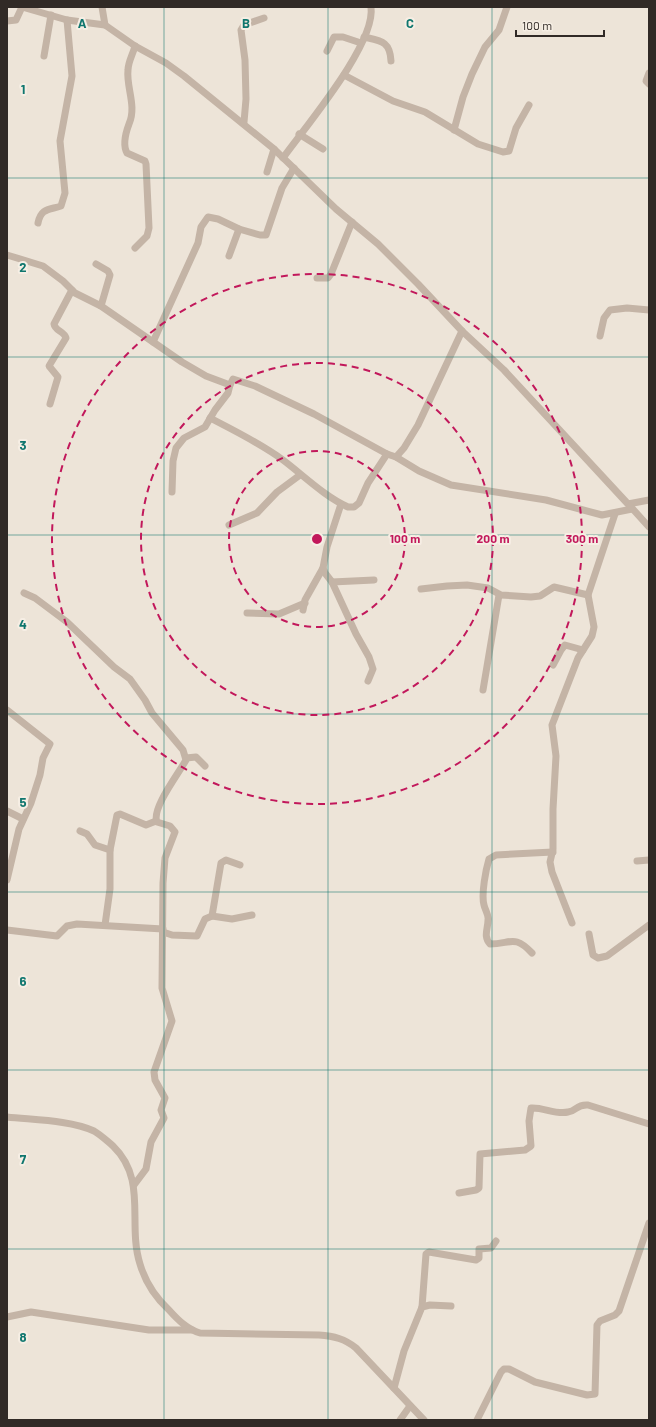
<svg xmlns="http://www.w3.org/2000/svg" width="656" height="1427" viewBox="0 0 656 1427" font-family="Barlow,sans-serif">
<rect width="100%" height="100%" fill="#ede4d8"/>
<g fill="none" stroke-linecap="round" stroke-linejoin="round">
<g stroke="#c4b4a6" stroke-width="7">
<path d="M22,7L67,20L105,25"/>
<path d="M102,7L105,25L135,46L166,63L184,76L274,149L336,209L378,244L418,284L462,331L504,370L628,504L649,500"/>
<path d="M7,21L16,20L22,7"/>
<path d="M364,37C381,41 390,41 391,61"/>
<path d="M135,46C133,54 128,62 128,70C126,87 137,106 129,124C126,132 122,144 127,153L145,161L146,164L149,228L147,236L135,248"/>
<path d="M327,51L334,37H343L361,43"/>
<path d="M44,56L51,15"/>
<path d="M649,73L646,81L649,84"/>
<path d="M344,75L393,101L425,112L478,144L503,152L509,151L516,128L529,105"/>
<path d="M244,122L246,99L245,60L241,30L244,25L264,18"/>
<path d="M454,130L463,97L472,74L485,47L499,30L507,7"/>
<path d="M299,134L323,149"/>
<path d="M283,158C305,127 376,44 371,7"/>
<path d="M267,172L274,149"/>
<path d="M38,223C41,208 49,210 61,206L65,193L60,141L72,76L67,20"/>
<path d="M239,229L260,235H266L282,188L294,168"/>
<path d="M7,255L43,266L63,281L75,293L101,306L182,362L206,376L230,385L233,379L255,386L314,414L387,454L396,457L419,471L451,485L546,500L602,515L632,509"/>
<path d="M96,264L108,271L110,275L101,306"/>
<path d="M317,278H328L331,274L352,222"/>
<path d="M600,336L604,318L610,310L627,308L649,310"/>
<path d="M153,342L198,243L201,227L208,217L218,219L239,229L229,256"/>
<path d="M50,404L58,377L49,366L66,338C64,331 55,331 54,324L72,290"/>
<path d="M210,418C235,431 260,443 283,460C303,475 324,496 348,507H354L359,503L368,483L387,454"/>
<path d="M396,457L404,448L418,425L462,331"/>
<path d="M172,492L173,461L176,448L184,438L205,427L215,410L228,393L230,385"/>
<path d="M341,504L327,547L323,568L325,573L332,582L356,634L369,657L373,669L368,681"/>
<path d="M630,506L649,527"/>
<path d="M229,525L257,513L277,492L300,475"/>
<path d="M332,582L374,580"/>
<path d="M421,589L447,586L467,585L488,588L501,595L531,597L540,596L554,587L588,595"/>
<path d="M24,593L35,598L67,622L114,667L130,679L145,700L152,713L183,750L186,760C179,773 151,809 157,822L170,826L175,832L165,858L163,883L162,988L172,1021L154,1072L155,1080L165,1098L161,1110L164,1118L151,1142L146,1169L134,1185"/>
<path d="M303,610L305,600L323,568"/>
<path d="M247,613L279,614L305,603"/>
<path d="M553,665L561,650L565,645L583,650"/>
<path d="M483,690L499,595"/>
<path d="M7,710L50,744L43,758L40,775L31,803L19,829L7,880"/>
<path d="M186,758L196,757L205,766"/>
<path d="M7,811L23,819"/>
<path d="M80,831L87,834L95,845L110,850V889L105,925"/>
<path d="M110,850L117,815L120,814L146,825L156,821"/>
<path d="M637,861L649,860"/>
<path d="M212,916L232,919L252,915"/>
<path d="M572,923L552,872L550,862L553,849V809L556,756L552,725L578,658L592,636L594,627L588,595L615,514"/>
<path d="M7,930L57,936L67,926L77,924L163,929"/>
<path d="M163,932L172,935L197,936L205,919L212,916L221,863L226,860L240,865"/>
<path d="M589,934L593,955L598,958L607,956L649,925"/>
<path d="M532,953C514,934 511,944 490,944C483,936 488,929 488,920C489,915 485,910 484,905C481,894 486,869 489,859L496,855L553,852"/>
<path d="M7,1117C33,1120 70,1120 94,1131C101,1135 107,1141 113,1146C148,1180 127,1223 140,1264C145,1281 156,1298 169,1310C178,1320 187,1329 200,1333L319,1335C334,1336 345,1339 356,1348L424,1420"/>
<path d="M459,1193L476,1190L479,1188L480,1154L525,1150L531,1146L529,1121L531,1108C543,1107 556,1115 568,1112C577,1111 576,1104 588,1105L649,1124"/>
<path d="M422,1307L426,1254L429,1252L476,1260L479,1258V1249L491,1248L496,1241"/>
<path d="M7,1317L31,1312L149,1330H192"/>
<path d="M394,1388L404,1351L422,1307L430,1305L451,1306"/>
<path d="M400,1420L410,1406"/>
<path d="M477,1420L501,1372L504,1369H509L535,1382L587,1395L595,1394L597,1325L600,1321L615,1315L619,1311L649,1223"/>
</g>
</g>
<path fill="none" stroke="#0f766e" stroke-width="1" stroke-opacity="0.55" d="M164,7V1420M328,7V1420M492,7V1420M7,178H649M7,357H649M7,535H649M7,714H649M7,892H649M7,1070H649M7,1249H649"/>
<g fill="none" stroke="#c2185b" stroke-width="2" stroke-dasharray="7 5">
<circle cx="317" cy="539" r="88"/>
<circle cx="317" cy="539" r="176"/>
<circle cx="317" cy="539" r="265"/>
</g>
<g font-size="13" text-anchor="middle" font-weight="bold" fill="#0f766e" stroke="#f6eee4" stroke-width="4" stroke-linejoin="round" paint-order="stroke">
<text x="82" y="28">A</text>
<text x="246" y="28">B</text>
<text x="410" y="28">C</text>
<text x="23" y="94">1</text>
<text x="23" y="272">2</text>
<text x="23" y="450">3</text>
<text x="23" y="629">4</text>
<text x="23" y="807">5</text>
<text x="23" y="986">6</text>
<text x="23" y="1164">7</text>
<text x="23" y="1342">8</text>
</g>
<circle cx="317" cy="539" r="6" fill="#c2185b" stroke="#f6eee4" stroke-width="2"/>
<g font-size="12" text-anchor="middle" font-weight="bold" fill="#c2185b" stroke="#f6eee4" stroke-width="4" stroke-linejoin="round" paint-order="stroke">
<text x="405" y="543">100 m</text>
<text x="493" y="543">200 m</text>
<text x="582" y="543">300 m</text>
</g>
<rect width="656" height="1427" fill="none" stroke="#312a26" stroke-width="16"/>
<path d="M516 30v6h88v-6" fill="none" stroke="#312a26" stroke-width="2"/>
<text x="522" y="30" font-size="12" fill="#312a26" stroke="#f6eee4" stroke-width="3" paint-order="stroke">100 m</text>
</svg>
